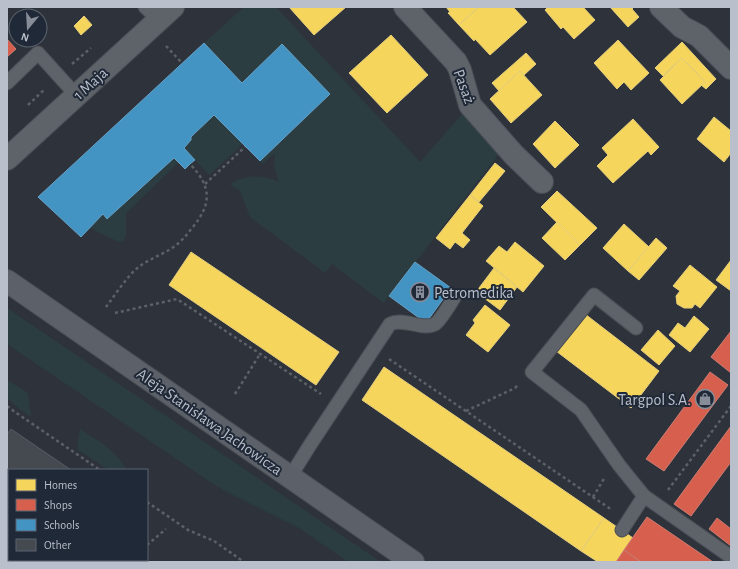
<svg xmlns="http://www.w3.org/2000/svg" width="738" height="569" viewBox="0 0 738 569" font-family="'Alegreya Sans',sans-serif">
<rect width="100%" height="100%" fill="#2e333b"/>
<g fill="#2b3d41">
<path d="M244,7H276L420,162L465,111L501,151L384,303L332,264L325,273L250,217L240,191L230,185C243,174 265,175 279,182L274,167L275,153L262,164L260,161L330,94L282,44L242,83L204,43Z"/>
<path d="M214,115L243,144L209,175L184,148L191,140V137Z"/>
<path d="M174,158L178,163L126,213V236L123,241L119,242L90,228L103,214L107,219Z"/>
<path d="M7,308L381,562H348L301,529L225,491L209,481L7,344Z"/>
<path d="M7,380L28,393L31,417L20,409L7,398Z"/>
<path d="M80,429C96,440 118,451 126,470H109L77,449Z"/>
</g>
<g fill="#f6d55c" stroke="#e4ce7d">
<path d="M289,7H346L314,35Z"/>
<path d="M446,7H479L459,25L448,13L450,12Z"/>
<path d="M479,7H513L527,22L490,55L475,39L474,41L459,25Z"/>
<path d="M548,7H583L595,20L574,39L563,27L561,29L545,10Z"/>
<path d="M610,7H634L632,9L639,17L628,27Z"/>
<path d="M84,16L92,25L81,35L74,26Z"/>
<path d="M391,35L428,75L387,113L349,73Z"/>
<path d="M618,40L649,73L631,90L624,82L617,89L594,63Z"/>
<path d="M682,42L716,79L706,89L701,85L705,82L682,58L663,76L655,68Z"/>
<path d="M526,53L536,64L524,75L520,71L499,91L492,83Z"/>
<path d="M682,58L705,82L682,104L660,80Z"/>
<path d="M520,71L542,95L511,123L490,99Z"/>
<path d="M714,117L731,131V153L724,162L697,139Z"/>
<path d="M633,119L659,147L651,155L648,151L613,183L597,166L608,155L602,148Z"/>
<path d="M555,121L579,145L555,168L533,144Z"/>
<path d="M495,163L505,171L479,202L470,195Z"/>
<path d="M557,191L597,228L580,245L541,207Z"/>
<path d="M470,195L483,206L462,233L470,240L463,248L455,242L450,249L436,238Z"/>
<path d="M557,222L580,245L565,260L542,238Z"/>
<path d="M624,224L649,247L628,271L603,248Z"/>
<path d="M656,238L667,248L639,280L628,271Z"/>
<path d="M515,242L544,266L523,292L486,261L499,246L507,252Z"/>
<path d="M191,252L339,352L316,385L169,285Z"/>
<path d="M731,260V291L716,280Z"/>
<path d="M690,265L717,287L700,308L695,304L692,308H684L677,304L676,296L680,291L673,286Z"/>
<path d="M494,268L517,287L500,310L476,292Z"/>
<path d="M485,305L510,325L488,352L466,335L475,323L473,320Z"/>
<path d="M585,314L659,371L631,408L556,351Z"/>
<path d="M694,316L709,329L690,352L669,335L678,323L685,328Z"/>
<path d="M658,330L675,346L659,365L641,350Z"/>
<path d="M384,367L604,518L581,551L362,400Z"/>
<path d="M604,518L633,538L616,562H598L581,551Z"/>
</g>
<g fill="#d6604d" stroke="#cd7c73">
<path d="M7,39L16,49L7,57Z"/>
<path d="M731,331V373L711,357Z"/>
<path d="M710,372L728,385L664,471L646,459Z"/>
<path d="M731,426V462L691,516L674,504Z"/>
<path d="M647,517L713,562H641L624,550Z"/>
<path d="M717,518L731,529V546L709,529Z"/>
<path d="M624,550L641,562H616Z"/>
</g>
<g fill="#4393c3" stroke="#66a0c5">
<path d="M204,43L242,83L282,44L330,94L260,161L214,115L191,137V140L184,148L195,160L190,164L185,169L174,158L107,219L103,214L81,237L38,197Z"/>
<path d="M415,262L451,288L426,323L389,296Z"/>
</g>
<path fill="#454950" stroke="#565b63" d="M11,429L71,470H9V476L7,475V434Z"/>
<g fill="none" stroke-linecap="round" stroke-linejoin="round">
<defs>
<g id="lane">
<path d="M145,7L159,20"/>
<path d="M7,83L38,53L76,95"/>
<path d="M636,328L594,295L532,372L581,410L619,465L644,496"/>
<path d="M290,477L310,445L390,324C403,317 423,331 435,324C441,320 450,304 454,298"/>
<path d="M622,530L644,496L731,557"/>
</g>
<g id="street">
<path d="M405,7L456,62L460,70L470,105L514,155L542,182"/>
<path d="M661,7L682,27L699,36L731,68"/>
<path d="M7,159L173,7"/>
<path d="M111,562L113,560"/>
</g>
<path id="secondary" d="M7,281L413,562"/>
</defs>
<use href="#lane" stroke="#4a4e54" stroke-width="15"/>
<use href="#street" stroke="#4a4e54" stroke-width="24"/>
<use href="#secondary" stroke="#4a4e54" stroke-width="24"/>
<g stroke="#5b6166" stroke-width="2.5" stroke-dasharray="3 3" stroke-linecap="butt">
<path d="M166,46L182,63"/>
<path d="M72,64L91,48"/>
<path d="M28,105L45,89"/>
<path d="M205,184L245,147"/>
<path d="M106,307C115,295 124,281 135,270C146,260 160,256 172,248C180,243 186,236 192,228C212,204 212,187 190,164"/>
<path d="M115,313L177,299L321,394"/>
<path d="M389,359L612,510"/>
<path d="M235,394L260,354"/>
<path d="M7,406L15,412L100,470"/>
<path d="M466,411L515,388L518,385"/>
<path d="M668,490L731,406"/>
<path d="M593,497L605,477"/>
<path d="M147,502L188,530L214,541L244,562"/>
<path d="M147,545L166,529"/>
</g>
<use href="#lane" stroke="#5e6269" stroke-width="13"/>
<use href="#street" stroke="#5e6269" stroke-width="22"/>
<use href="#secondary" stroke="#5c6068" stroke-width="22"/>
</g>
<defs>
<symbol id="building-ring" viewBox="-11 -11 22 22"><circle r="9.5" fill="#202937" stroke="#888e99" stroke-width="1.5"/><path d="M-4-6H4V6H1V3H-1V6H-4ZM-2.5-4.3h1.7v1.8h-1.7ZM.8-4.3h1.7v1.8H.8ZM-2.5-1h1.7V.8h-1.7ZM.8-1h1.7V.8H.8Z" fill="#888e99"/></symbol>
<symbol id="shop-ring" viewBox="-11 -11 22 22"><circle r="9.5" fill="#202937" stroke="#888e99" stroke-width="1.5"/><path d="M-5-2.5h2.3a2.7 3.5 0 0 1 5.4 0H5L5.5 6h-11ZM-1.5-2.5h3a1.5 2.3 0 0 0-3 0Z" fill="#888e99"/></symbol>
</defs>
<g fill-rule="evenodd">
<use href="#building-ring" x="409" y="281" width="22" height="22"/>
<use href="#shop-ring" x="694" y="388" width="22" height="22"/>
</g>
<g text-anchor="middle" stroke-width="4" stroke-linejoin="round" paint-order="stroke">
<g font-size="16" fill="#b9bfcb" stroke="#202937">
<text transform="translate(90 83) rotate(-42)" y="6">1 Maja</text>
<text transform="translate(465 86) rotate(70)" y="6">Pasaż</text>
<text transform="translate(210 421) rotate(35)" y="6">Aleja Stanisława Jachowicza</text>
</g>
<g font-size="16" fill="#b9bfcb" stroke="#202937" text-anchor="start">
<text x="434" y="298">Petromedika</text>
<text x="691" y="405" text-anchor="end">Targpol S.A.</text>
</g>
</g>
<rect width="738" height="569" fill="none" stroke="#b9bfcb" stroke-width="16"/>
<rect x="8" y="469" width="140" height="92" fill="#202937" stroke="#5d6572"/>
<rect x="16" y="479" width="20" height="12" fill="#f6d55c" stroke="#5d6572"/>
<text x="44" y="489" font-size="12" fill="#b9bfcb">Homes</text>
<rect x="16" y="499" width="20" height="12" fill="#d6604d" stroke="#5d6572"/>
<text x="44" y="509" font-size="12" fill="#b9bfcb">Shops</text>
<rect x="16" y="519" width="20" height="12" fill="#4393c3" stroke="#5d6572"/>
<text x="44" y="529" font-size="12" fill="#b9bfcb">Schools</text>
<rect x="16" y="539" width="20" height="12" fill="#454950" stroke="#5d6572"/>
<text x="44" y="549" font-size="12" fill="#b9bfcb">Other</text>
<g transform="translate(28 28) rotate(198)"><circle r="19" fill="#202937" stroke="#5d6572"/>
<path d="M0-3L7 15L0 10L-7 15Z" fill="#888e99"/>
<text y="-6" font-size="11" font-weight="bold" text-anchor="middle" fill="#b9bfcb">N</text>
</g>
</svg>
